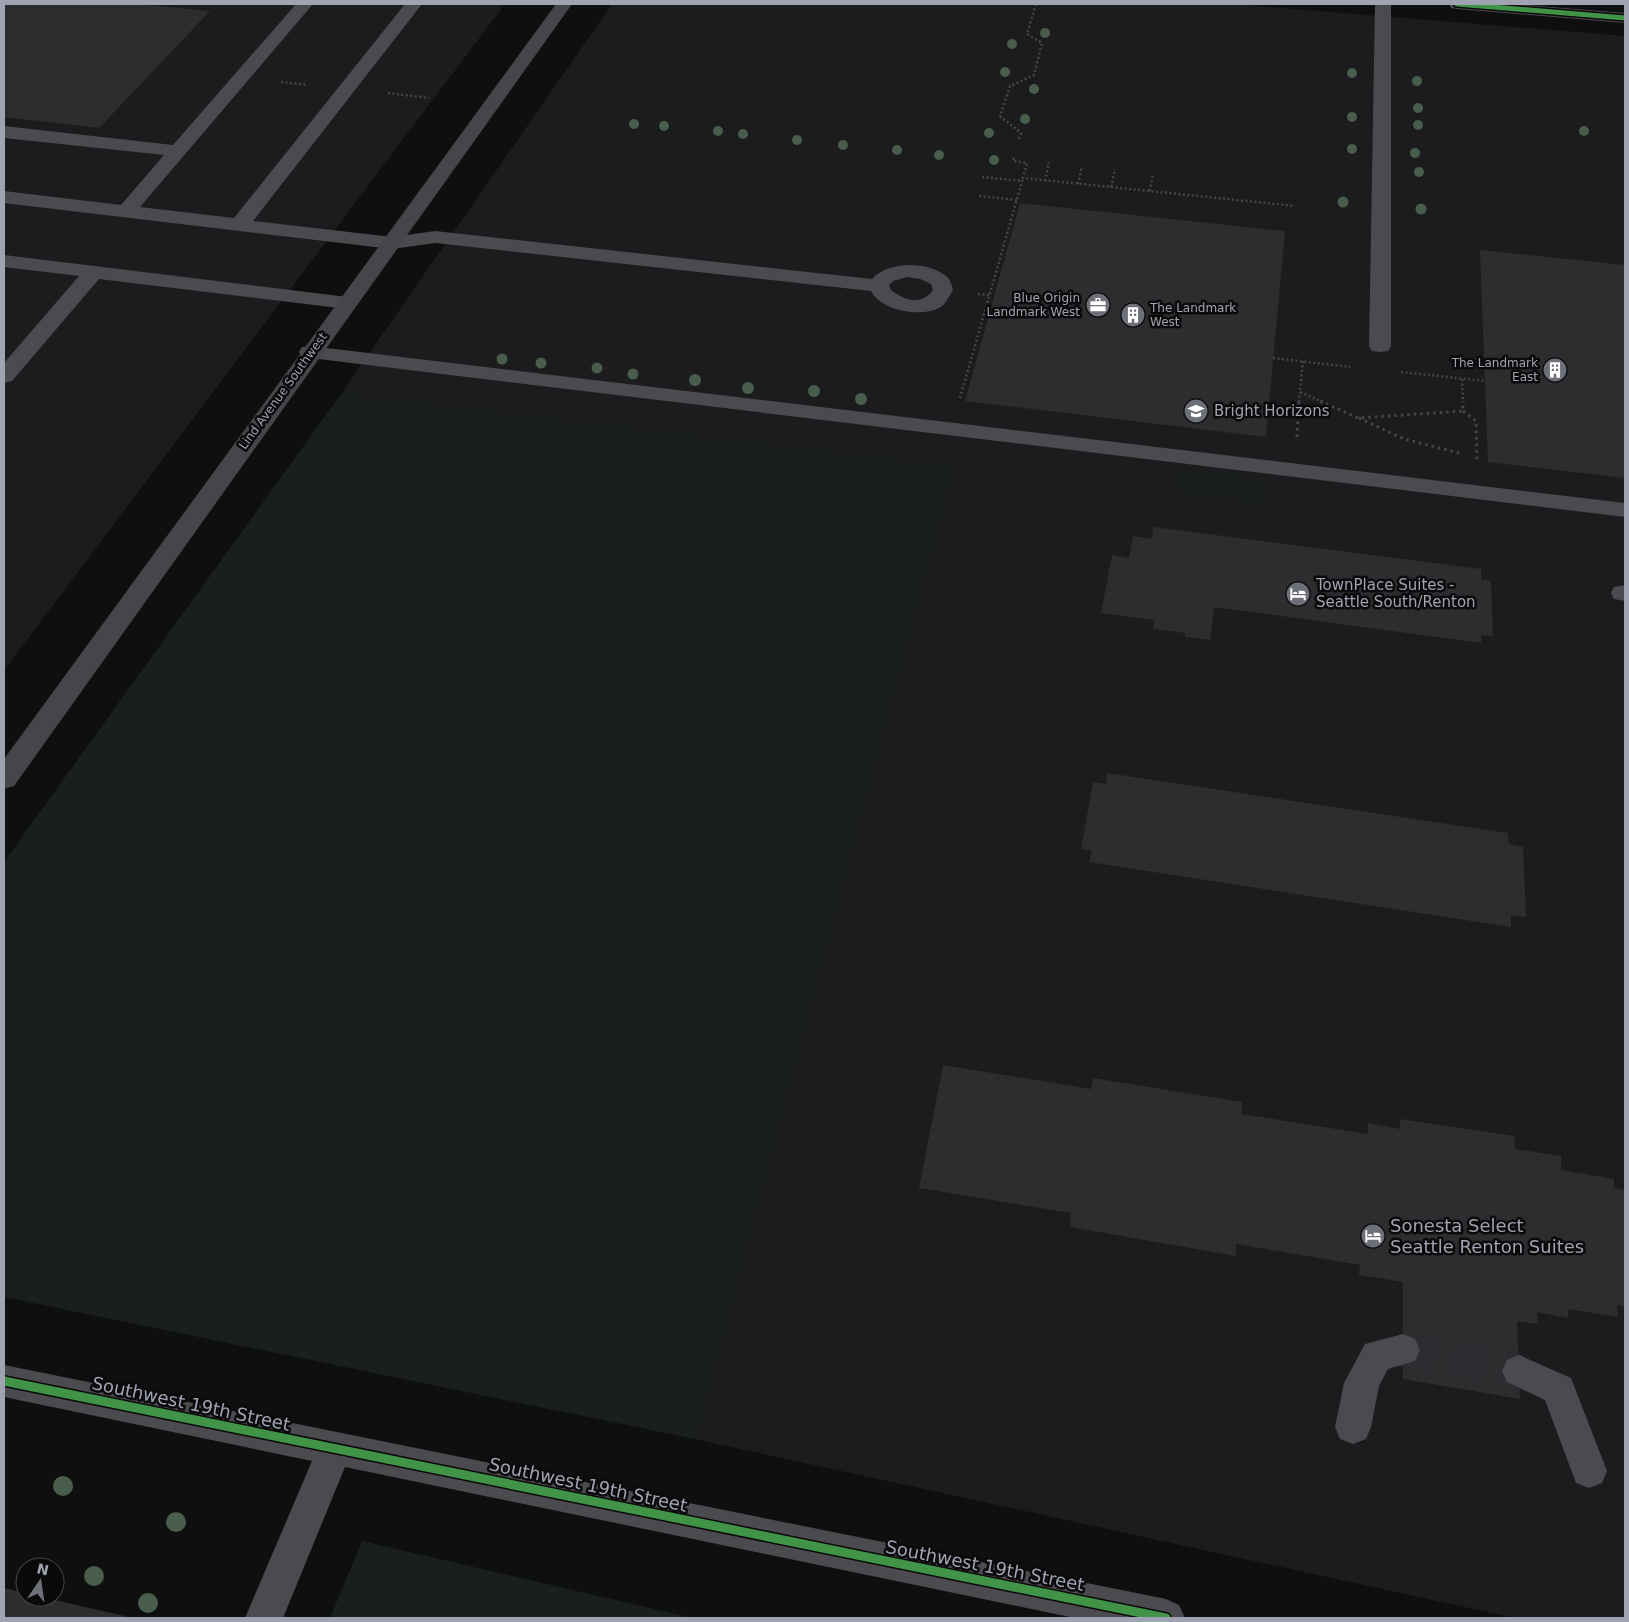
<svg xmlns="http://www.w3.org/2000/svg" width="1629" height="1622" viewBox="0 0 1629 1622" font-family="'DejaVu Sans',sans-serif">
<rect width="100%" height="100%" fill="#0f0f10"/>
<g fill="#1c1c1e">
<path d="M4,4H505L4,670Z"/>
<path d="M612,4H1234L1625,36V1618H1515L695,1439L953,467L341,394Z"/>
</g>
<g fill="#19201b">
<path d="M341,394L953,467L695,1439L4,1297V862Z"/>
<path d="M1178,469L1263,480L1261,502L1176,490Z"/>
<path d="M362,1541L693,1618H330Z"/>
</g>
<g fill="#2d2d2f">
<path d="M4,4H138L210,11L99,128L4,117Z"/>
<path d="M1020,203L1285,231L1266,437L965,401Z"/>
<path d="M1480,250L1625,265V478L1488,462Z"/>
<path d="M1153,527L1481,569V580L1491,581L1493,637L1481,635V643L1214,607L1210,640L1185,637V633L1153,629L1155,620L1101,613L1112,555L1129,558L1133,536L1152,539Z"/>
<path d="M1107,773L1508,833L1509,844L1523,847L1526,917L1511,915V927L1089,862L1092,850L1081,849L1093,782L1106,784Z"/>
<path d="M943,1065L1091,1089L1093,1078L1242,1102V1114L1368,1134V1123L1400,1129V1119L1514,1136L1515,1149L1561,1156V1170L1614,1179V1188L1625,1190V1307L1617,1305L1618,1317L1568,1309V1318L1537,1312L1538,1324L1517,1321L1520,1399L1403,1379V1282L1359,1275L1360,1265L1236,1244V1256L1070,1227L1071,1213L919,1188Z"/>
<path d="M4,1588L25,1593V1597H42L133,1618H4Z"/>
</g>
<g fill="none" stroke-linecap="round" stroke-linejoin="round">
<path stroke="#2c2d30" stroke-width="33" stroke-dasharray="33 17" stroke-linecap="butt" d="M1403,1350L1519,1371"/>
<g stroke="#45454a" stroke-width="2.5" stroke-dasharray="2 2.5" stroke-linecap="butt">
<path d="M281,82L307,85"/>
<path d="M388,93L429,98"/>
<path d="M1019,139L1021,133L1000,116L1010,86L1034,75L1042,43L1027,34L1036,4"/>
<path d="M1014,158L1013,161L1027,163L1023,178L1295,206"/>
<path d="M982,177L1022,181"/>
<path d="M1045,181L1049,162"/>
<path d="M1078,184L1082,166"/>
<path d="M1111,187L1115,169"/>
<path d="M1150,191L1153,173"/>
<path d="M979,196L1017,200"/>
<path d="M978,294L990,295"/>
<path d="M1273,358L1350,367"/>
<path d="M1303,361L1300,392L1323,402"/>
<path d="M1401,372L1485,381"/>
<path d="M1462,379L1463,402"/>
<path d="M960,398L1023,178"/>
<path d="M1299,402L1300,392"/>
</g>
<g stroke="#45454a" stroke-width="3" stroke-dasharray="2.5 4" stroke-linecap="butt">
<path d="M1320,401L1358,418L1463,411V401"/>
<path d="M1463,411L1476,421L1477,459"/>
<path d="M1359,418L1404,439L1463,454"/>
<path d="M1297,437L1299,401"/>
</g>
<g fill="#4a4a4f" fill-rule="evenodd">
<path d="M296,4H313L140,207L234,218L405,4H422L253,221L392,237L435,231L872,279C889,261 927,261 946,276C950,279 952,285 953,290C950,295 946,303 942,306C924,319 881,311 871,291L435,243L392,249L4,203V191L121,205L164,155L4,138V126L173,145ZM907,277L920,279L931,284L933,290C921,306 905,301 891,290L889,285L893,281Z"/>
<path d="M1375,4H1391V346L1388,351L1380,352L1372,351L1369,346Z"/>
<path d="M1449,4H1515L1625,13V23L1457,9L1451,8Z"/>
<path d="M4,255L347,297L354,299L357,303L354,307L347,309L99,279L12,381L4,383V363L79,276L4,267Z"/>
<path d="M310,346L1625,503V517L302,357L299,352L302,347Z"/>
<path d="M1625,585V601L1614,599L1611,593L1614,587Z"/>
<path d="M1403,1334L1415,1339L1420,1350L1415,1361L1388,1369L1379,1386L1371,1427L1366,1439L1353,1444L1340,1439L1335,1427L1344,1383L1365,1344Z"/>
<path d="M1519,1355L1571,1378L1607,1471L1602,1483L1589,1488L1576,1483L1545,1400L1507,1382L1502,1371L1507,1360Z"/>
<path d="M4,1365L1166,1599L1179,1605L1185,1618H1075L345,1467L283,1618H245L312,1461L4,1397Z"/>
</g>
<path fill="#46464a" fill-rule="evenodd" d="M556,4H572L14,786L4,789V759Z"/>
<defs>
<path id="cycleway-far1" d="M1457,4L1625,18"/>
<path id="cycleway" d="M4,1381L1166,1618"/>
</defs>
<use href="#cycleway-far1" stroke="#0a0a0b" stroke-width="8"/>
<use href="#cycleway" stroke="#0a0a0b" stroke-width="12"/>
<use href="#cycleway-far1" stroke="#419447" stroke-width="5"/>
<use href="#cycleway" stroke="#419447" stroke-width="9"/>
</g>
<g fill="#485d4c">
<circle cx="1045" cy="33" r="5"/>
<circle cx="1012" cy="44" r="5"/>
<circle cx="1005" cy="72" r="5"/>
<circle cx="1352" cy="73" r="5"/>
<circle cx="1417" cy="81" r="5"/>
<circle cx="1034" cy="89" r="5"/>
<circle cx="1418" cy="108" r="5"/>
<circle cx="1352" cy="117" r="5"/>
<circle cx="1025" cy="119" r="5"/>
<circle cx="634" cy="124" r="5"/>
<circle cx="1418" cy="125" r="5"/>
<circle cx="664" cy="126" r="5"/>
<circle cx="718" cy="131" r="5"/>
<circle cx="1584" cy="131" r="5"/>
<circle cx="989" cy="133" r="5"/>
<circle cx="743" cy="134" r="5"/>
<circle cx="797" cy="140" r="5"/>
<circle cx="843" cy="145" r="5"/>
<circle cx="1352" cy="149" r="5"/>
<circle cx="897" cy="150" r="5"/>
<circle cx="1415" cy="153" r="5"/>
<circle cx="939" cy="155" r="5"/>
<circle cx="994" cy="160" r="5"/>
<circle cx="1419" cy="172" r="5"/>
<circle cx="1343" cy="202" r="5.5"/>
<circle cx="1421" cy="209" r="5.5"/>
<circle cx="502" cy="359" r="5.5"/>
<circle cx="541" cy="363" r="5.5"/>
<circle cx="597" cy="368" r="5.5"/>
<circle cx="633" cy="374" r="5.5"/>
<circle cx="695" cy="380" r="6"/>
<circle cx="748" cy="388" r="6"/>
<circle cx="814" cy="391" r="6"/>
<circle cx="861" cy="399" r="6"/>
<circle cx="63" cy="1486" r="10"/>
<circle cx="176" cy="1522" r="10"/>
<circle cx="94" cy="1576" r="10"/>
<circle cx="148" cy="1603" r="10"/>
</g>
<defs>
<symbol id="office-disc" viewBox="-11 -11 22 22"><circle r="9.5" fill="#6d6f79" stroke="#0a0a0b"/><path d="M-6-3h4V-5.5h4V-3h4V5H-6ZM-1-4.5V-3h2v-1.5ZM-6 0V1H6V0Z" fill="#fff"/></symbol>
<symbol id="building-disc" viewBox="-11 -11 22 22"><circle r="9.5" fill="#6d6f79" stroke="#0a0a0b"/><path d="M-4-6H4V6H1V3H-1V6H-4ZM-2.5-4.3h1.7v1.8h-1.7ZM.8-4.3h1.7v1.8H.8ZM-2.5-1h1.7V.8h-1.7ZM.8-1h1.7V.8H.8Z" fill="#fff"/></symbol>
<symbol id="school-disc" viewBox="-11 -11 22 22"><circle r="9.5" fill="#6d6f79" stroke="#0a0a0b"/><path d="M0-5L7-2L0 1L-7-2ZM-4 1L0 2.5L4 1V4Q0 6-4 4Z" fill="#fff"/></symbol>
<symbol id="hotel-disc" viewBox="-11 -11 22 22"><circle r="9.5" fill="#6d6f79" stroke="#0a0a0b"/><path d="M-6-4.5h1.5V1H6V5H4.5V3h-9V5H-6ZM-4 0a1.8 1.8 0 1 1 3.6 0ZM.5 0V-2.5h3Q6-2.5 6 0Z" fill="#fff"/></symbol>
</defs>
<g fill-rule="evenodd">
<use href="#office-disc" x="1084" y="291" width="28" height="28"/>
<use href="#building-disc" x="1119" y="301" width="28" height="28"/>
<use href="#building-disc" x="1541" y="356" width="28" height="28"/>
<use href="#school-disc" x="1182" y="397" width="28" height="28"/>
<use href="#hotel-disc" x="1284" y="580" width="28" height="28"/>
<use href="#hotel-disc" x="1359" y="1222" width="28" height="28"/>
</g>
<g text-anchor="middle" stroke-width="5" stroke-linejoin="round" paint-order="stroke">
<g font-size="12" fill="#a0a3b1" stroke="#0a0a0b" text-anchor="end">
<text x="1080" y="302">Blue Origin<tspan x="1080" dy="14">Landmark West</tspan></text>
<text x="1150" y="312" text-anchor="start">The Landmark<tspan x="1150" dy="14">West</tspan></text>
<text x="1538" y="367">The Landmark<tspan x="1538" dy="14">East</tspan></text>
</g>
<g font-size="12" fill="#a0a3b1" stroke="#0a0a0b">
<text transform="translate(283 391) rotate(-54)" y="4">Lind Avenue Southwest</text>
</g>
<g font-size="15" fill="#a0a3b1" stroke="#0a0a0b" text-anchor="start">
<text x="1214" y="416">Bright Horizons</text>
<text x="1316" y="590">TownPlace Suites -<tspan x="1316" dy="17">Seattle South/Renton</tspan></text>
</g>
<g font-size="18" fill="#a0a3b1" stroke="#0a0a0b" text-anchor="start">
<text x="1390" y="1232">Sonesta Select<tspan x="1390" dy="21">Seattle Renton Suites</tspan></text>
</g>
<g font-size="18" fill="#a0a3b1" stroke="#0a0a0b">
<text transform="translate(191 1404) rotate(12)" y="6">Southwest 19th Street</text>
<text transform="translate(588 1485) rotate(12)" y="6">Southwest 19th Street</text>
<text transform="translate(985 1566) rotate(11)" y="6">Southwest 19th Street</text>
</g>
</g>
<rect width="1629" height="1622" fill="none" stroke="#a0a3b1" stroke-width="10"/>
<g transform="translate(40 1582) rotate(13)"><circle r="24" fill="#0a0a0b" stroke="#46474d"/>
<path d="M0-4L9 19L0 12L-9 19Z" fill="#6d6f79"/>
<text y="-8" font-size="14" font-weight="bold" text-anchor="middle" fill="#a0a3b1">N</text>
</g>
</svg>
